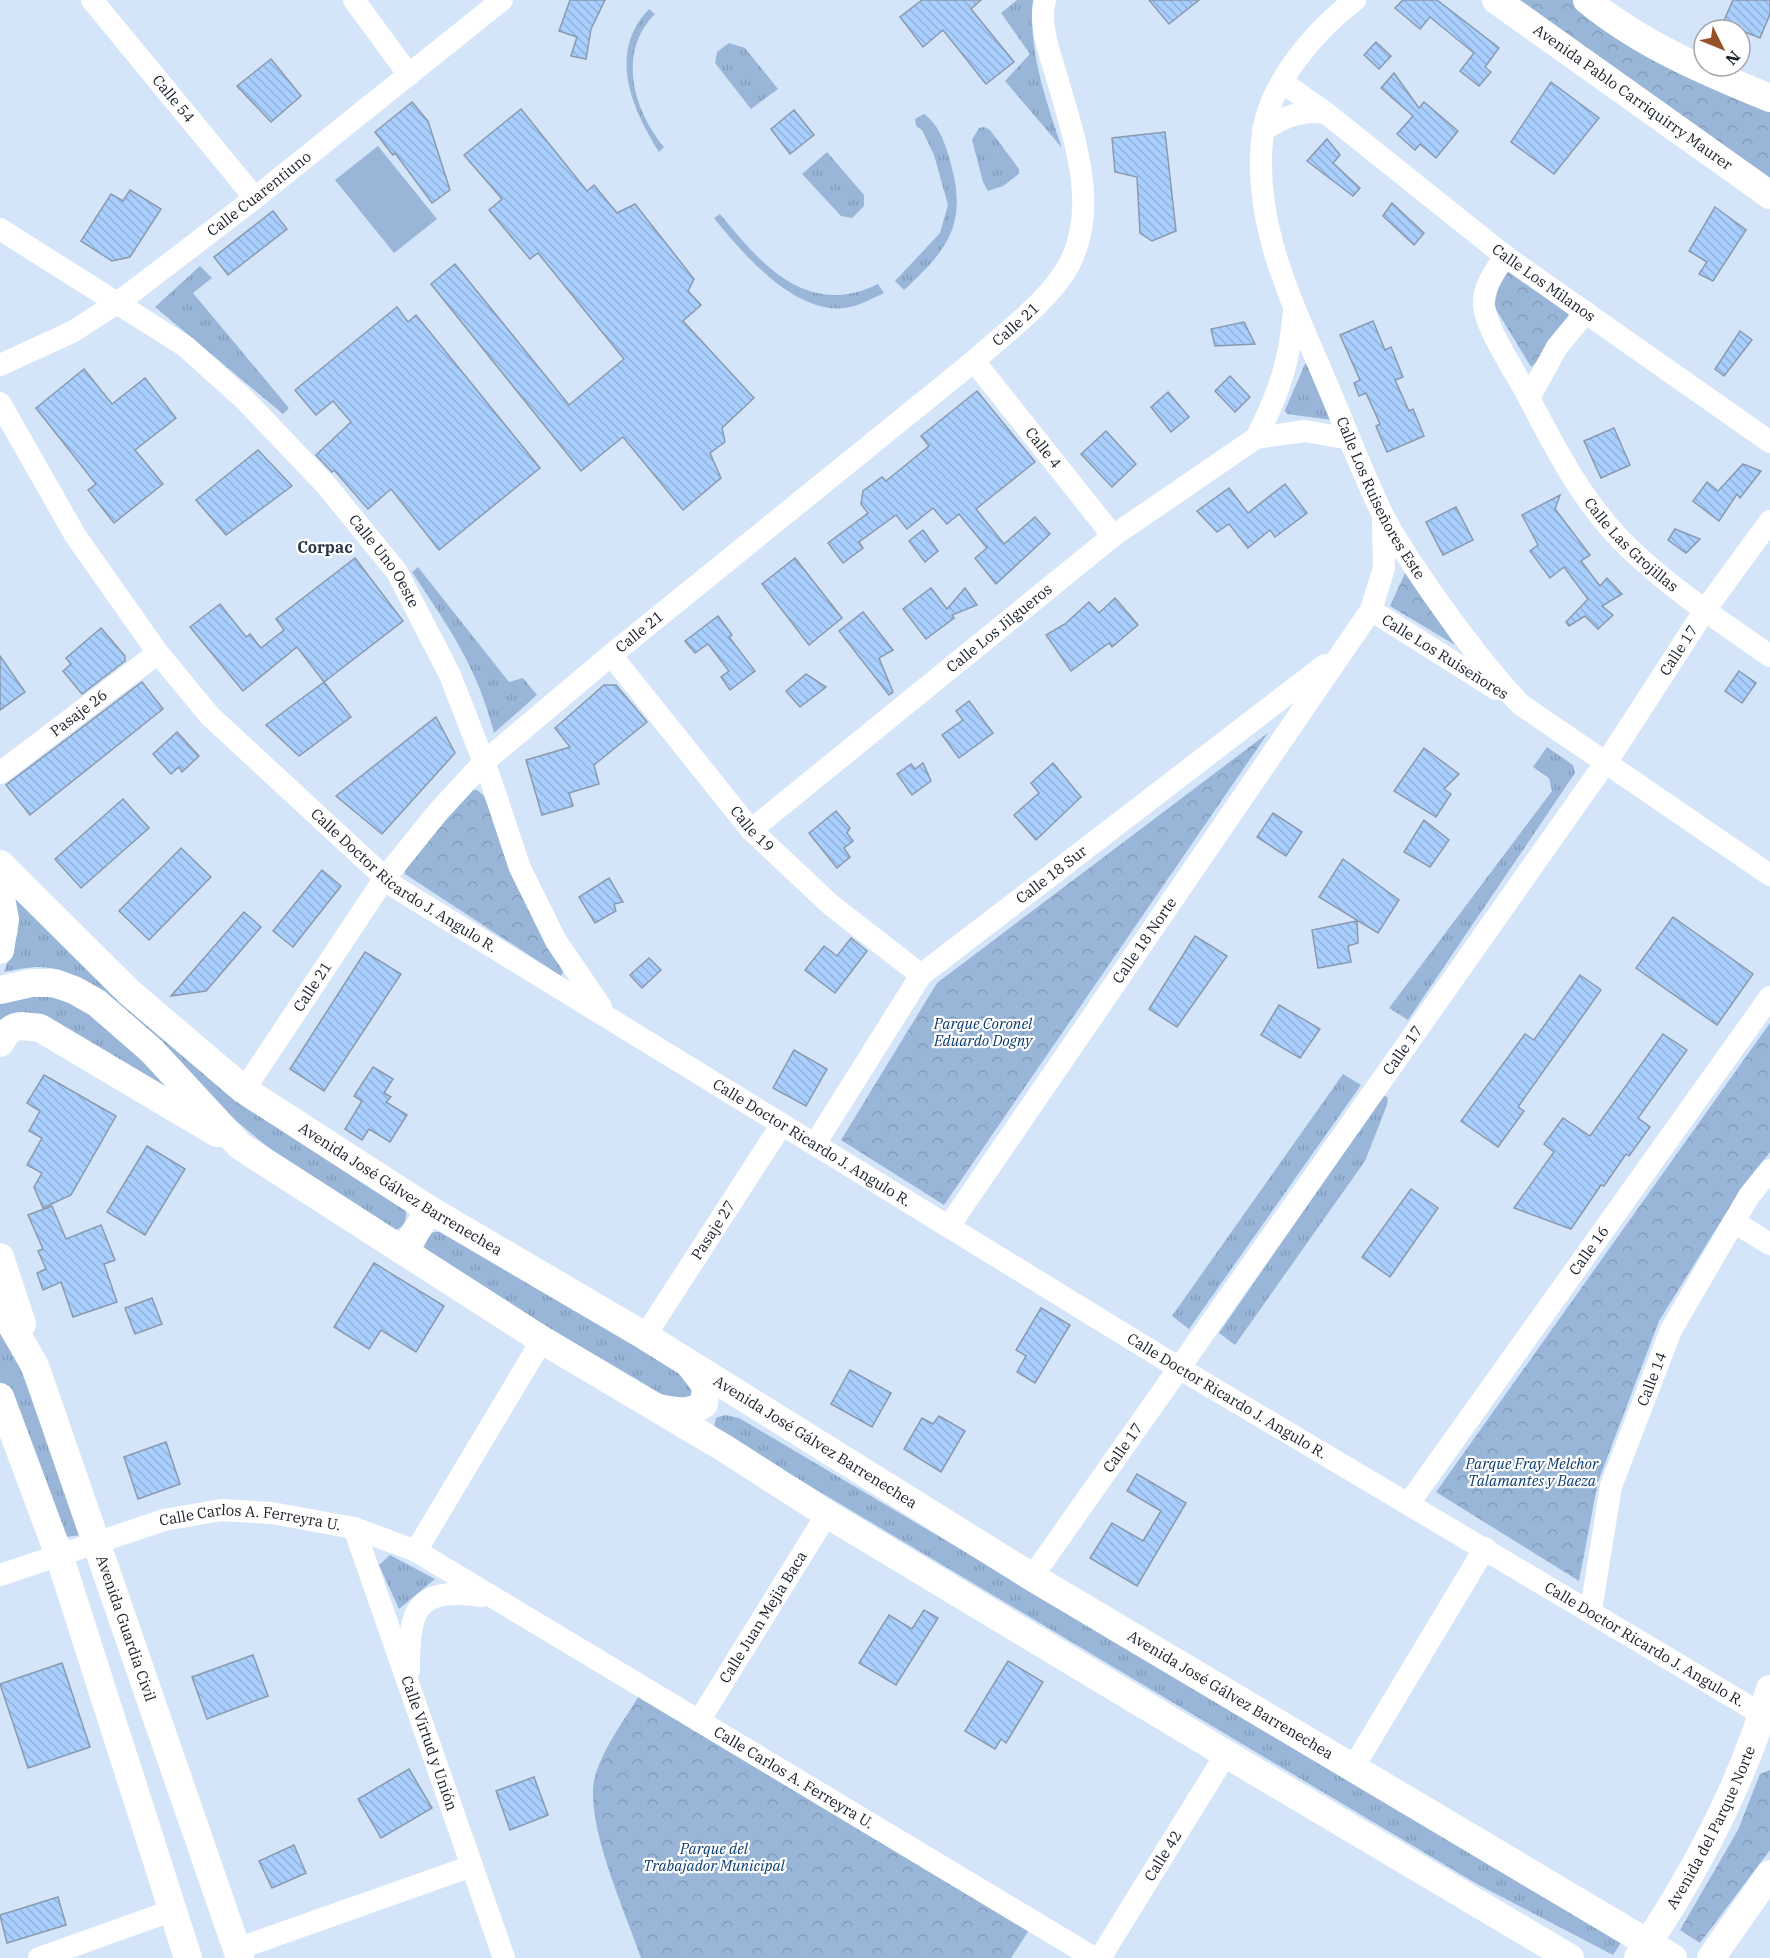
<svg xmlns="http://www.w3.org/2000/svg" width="1770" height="1958" viewBox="0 0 1770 1958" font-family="'IBM Plex Serif',serif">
<defs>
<pattern id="grass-tufts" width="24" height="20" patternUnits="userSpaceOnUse" patternTransform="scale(1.5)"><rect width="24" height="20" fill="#99b6d9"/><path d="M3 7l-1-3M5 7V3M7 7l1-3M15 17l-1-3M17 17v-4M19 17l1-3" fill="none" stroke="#839cba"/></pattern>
<pattern id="park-crowns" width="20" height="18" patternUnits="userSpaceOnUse" patternTransform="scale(1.5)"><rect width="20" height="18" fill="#99b6d9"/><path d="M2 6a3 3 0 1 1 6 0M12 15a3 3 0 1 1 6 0" fill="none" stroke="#839cba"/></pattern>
<pattern id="building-back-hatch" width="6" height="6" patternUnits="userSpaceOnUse" patternTransform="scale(1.5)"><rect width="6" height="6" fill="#a9cffe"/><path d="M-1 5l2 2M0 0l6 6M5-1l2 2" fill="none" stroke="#91b1da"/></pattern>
</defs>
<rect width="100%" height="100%" fill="#d4e5fa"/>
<g fill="url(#grass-tufts)">
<path d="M1017,0H1033C1028,51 1046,100 1062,148L1005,81L1030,54L1001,13Z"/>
<path d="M649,9L655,14C617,52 633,109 664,147L659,152C632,108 607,53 649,9Z"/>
<path d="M729,43L745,48L778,89L751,109L715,63L717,52Z"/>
<path d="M924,114C938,124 944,140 949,157C968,221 952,246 904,290L895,281L940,233L948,205L934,155L922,130L916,126L915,119Z"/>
<path d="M984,127L990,130L1019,169V174L1003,186L988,191L983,182L972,140L979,128Z"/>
<path d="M827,152L864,195V206L852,218L841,216L802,174Z"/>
<path d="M720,214C761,264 807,319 878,284L884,293C871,299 859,306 845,308C794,314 742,253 714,218Z"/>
<path d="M200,266L212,278L193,293L289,408L283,414L155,307Z"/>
<path d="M1305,364L1310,365L1332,420L1287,414L1285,410Z"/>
<path d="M418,567L509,682L523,678L537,695L494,733C477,666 449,628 412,572Z"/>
<path d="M1547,747L1573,765L1575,773L1408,1020L1389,1008L1552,791L1549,778L1533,767Z"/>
<path d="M15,894L405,1205C408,1221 405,1229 388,1232L280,1157L224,1111L77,977C48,963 34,966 4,972L18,932Z"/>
<path d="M42,996L65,1000L102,1019L187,1107L117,1062L0,1029V1003L24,997Z"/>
<path d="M1343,1074L1361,1085L1189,1329L1172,1316Z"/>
<path d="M1384,1095L1388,1098L1387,1105L1365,1161L1235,1345L1219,1333Z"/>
<path d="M442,1231L683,1367L697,1392L692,1401L675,1402L429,1257L424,1247L430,1233Z"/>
<path d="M0,1329L17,1360L83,1529L82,1535L65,1537L56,1525L0,1382Z"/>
<path d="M725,1415L739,1418L1622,1941L1613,1955L1477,1884L723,1434L714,1427L716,1418Z"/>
<path d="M390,1555L435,1579L399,1609L379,1565Z"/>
</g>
<g fill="url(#park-crowns)">
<path d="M1513,0H1573L1770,105V183Z"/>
<path d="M1511,267L1569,315L1559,343L1531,367L1494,306L1499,284Z"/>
<path d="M1405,573L1455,645L1390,606Z"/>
<path d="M1268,733L944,1205L841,1140L937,983Z"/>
<path d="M473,790H477L484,796L563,972L561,976L405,874V865Z"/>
<path d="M1770,1023V1152L1741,1189L1659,1321L1598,1482L1579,1581L1436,1492Z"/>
<path d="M640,1694L1029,1930L1011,1958H641C626,1913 581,1817 596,1773C605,1745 625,1719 640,1694Z"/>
<path d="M1770,1770V1850L1700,1943L1680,1930L1738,1830L1760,1774Z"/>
</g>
<path fill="#99b6d9" d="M378,146L437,219L394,253L335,180Z"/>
<g fill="url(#building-back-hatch)" stroke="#8a9aae" stroke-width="1.5">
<path d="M570,0H605L591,29L586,59L571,56L577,37L559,31Z"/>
<path d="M922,0H981L971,9L1014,62L986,84L943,30L923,47L900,17Z"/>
<path d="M1149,0H1199L1169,24Z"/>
<path d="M1403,0H1437L1499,48L1485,67L1491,72L1479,86L1460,71L1474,53L1430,17L1420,29L1395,8Z"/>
<path d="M1733,0H1770V14L1760,38L1723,23Z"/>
<path d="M1376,42L1391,56L1379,69L1364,55Z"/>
<path d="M271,59L301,96L271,122L237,86Z"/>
<path d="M1394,73L1419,108L1424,102L1458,131L1436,158L1420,144L1415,150L1397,134L1413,116L1381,88Z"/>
<path d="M1551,82L1599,118L1554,174L1511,142Z"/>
<path d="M412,102L428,121L450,190L432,203L395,153L393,155L375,132Z"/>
<path d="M521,109L587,191L594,185L617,213L635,204L694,279L688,291L701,305L683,321L754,398L722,428L725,442L710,453L721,478L683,510L623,437L581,471L431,284L455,264L569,405L624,359L538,253L530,259L489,210L502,199L464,155Z"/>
<path d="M794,110L814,135L790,154L771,129Z"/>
<path d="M1165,132L1176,231L1152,241L1140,233L1137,177L1115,172L1112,138Z"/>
<path d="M1327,139L1340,155L1333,163L1360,188L1353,196L1307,161Z"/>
<path d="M130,190L161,209L130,257L112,261L81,241L111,194L123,201Z"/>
<path d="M1392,203L1424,233L1414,245L1383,216Z"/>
<path d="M1715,207L1746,230L1713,281L1699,274L1707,262L1689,251Z"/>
<path d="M273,211L287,229L228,275L214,257Z"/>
<path d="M397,307L408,322L416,315L540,468L439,550L391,489L368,509L334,470L332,472L316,455L351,422L333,401L316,415L295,390Z"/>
<path d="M1373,321L1385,350L1391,347L1403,377L1395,380L1409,411L1413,409L1424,436L1387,452L1376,426L1380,424L1366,393L1359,396L1354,383L1360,380L1340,335Z"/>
<path d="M1244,322L1255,344L1215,346L1211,329Z"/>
<path d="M1740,331L1752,340L1724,376L1715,369Z"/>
<path d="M84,369L112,404L145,378L176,418L135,450L163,484L114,523L88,490L96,484L36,408Z"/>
<path d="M1230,376L1250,397L1235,412L1215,391Z"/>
<path d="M977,391L1035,462L976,509L1004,544L1035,517L1050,534L996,584L975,558L987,548L959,514L947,524L933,508L907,529L896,515L859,542L863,548L843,563L828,543L868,513L861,504L863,491L882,477L886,481L929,446L921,436Z"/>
<path d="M1168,392L1189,417L1171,432L1151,407Z"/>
<path d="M1614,428L1630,465L1601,478L1584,441Z"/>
<path d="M1106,431L1136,464L1112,487L1081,454Z"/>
<path d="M258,450L292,486L226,535L196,500Z"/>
<path d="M1743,464L1761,471L1740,498L1737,494L1719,521L1693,501L1707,482L1718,491Z"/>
<path d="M1285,484L1307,513L1275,537L1270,530L1248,548L1229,524L1217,532L1197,511L1229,488L1248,513Z"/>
<path d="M1560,495L1555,509L1590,555L1581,561L1600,586L1607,578L1622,594L1602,606L1613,615L1598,629L1585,616L1569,626L1566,622L1588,599L1564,567L1550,578L1530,551L1538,545L1522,515Z"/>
<path d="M1456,507L1473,540L1443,555L1426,522Z"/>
<path d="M1675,529L1700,539L1686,553L1668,540Z"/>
<path d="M923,530L938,551L925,562L909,541Z"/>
<path d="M355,558L403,621L324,682L297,647L243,691L190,627L220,604L246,637L250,634L261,648L284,630L276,619Z"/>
<path d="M795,558L842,618L809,645L762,584Z"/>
<path d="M931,588L947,609L965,588L977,605L952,615L954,618L926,639L903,609Z"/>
<path d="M1115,598L1138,625L1112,647L1109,643L1071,671L1046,635L1065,624L1089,602L1099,613Z"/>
<path d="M863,612L893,650L879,658L893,692L889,695L839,631Z"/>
<path d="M718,616L732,635L729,637L755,671L730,690L721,677L729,671L708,644L695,653L685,641Z"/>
<path d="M101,628L125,656V661L82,694L63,671L71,664L66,658Z"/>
<path d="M0,656L25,692L0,710Z"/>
<path d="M1739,671L1756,683L1742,703L1725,691Z"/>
<path d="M806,674L826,687L800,707L786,691Z"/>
<path d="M142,682L163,709L30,815L6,785Z"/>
<path d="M324,682L351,717L299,756L266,725Z"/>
<path d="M604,685H616L647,722L594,765L599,784L569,793L573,806L542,815L526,760L570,747L555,728Z"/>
<path d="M969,701L993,733L959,758L942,735L963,720L956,711Z"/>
<path d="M436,717L455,753L382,834L336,796Z"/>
<path d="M177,732L199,756L182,772L179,767L171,774L153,754Z"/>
<path d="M1424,748L1459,774L1444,789L1451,794L1436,817L1394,791Z"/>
<path d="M923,763L931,781L912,795L897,774L911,764L915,769Z"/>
<path d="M1053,763L1081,797L1036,840L1014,815L1039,793L1031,783Z"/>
<path d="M123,799L149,828L81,888L55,859Z"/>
<path d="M836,811L850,828L847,833L853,841L844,848L850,857L837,868L809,833Z"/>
<path d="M1273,813L1302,832L1286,856L1257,837Z"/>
<path d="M1424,820L1449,840L1430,867L1404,852Z"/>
<path d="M181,848L211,877L149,940L119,911Z"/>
<path d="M1343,859L1399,900L1378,933L1319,897Z"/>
<path d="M322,870L341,886L293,947L273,931Z"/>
<path d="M609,878L623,902L614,904L616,911L595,923L579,897Z"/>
<path d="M244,912L261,927L206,991L171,996Z"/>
<path d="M1673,917L1753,974L1717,1025L1636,968Z"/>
<path d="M1357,921L1358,943L1348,946L1351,962L1318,968L1312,930Z"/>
<path d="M1195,936L1227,956L1177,1027L1149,1009Z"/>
<path d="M851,938L867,951L835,993L805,970L824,946L837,956Z"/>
<path d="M365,952L401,974L324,1091L290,1069Z"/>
<path d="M649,958L661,970L642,988L630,975Z"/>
<path d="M1580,975L1601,990L1518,1107L1524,1111L1498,1147L1461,1121L1525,1034L1534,1040Z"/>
<path d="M1279,1005L1320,1029L1300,1058L1261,1035Z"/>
<path d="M1663,1034L1687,1050L1638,1118L1650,1127L1629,1156L1626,1154L1604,1186L1601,1185L1571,1229L1514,1208L1554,1152L1544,1144L1563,1118L1590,1136Z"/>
<path d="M794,1050L827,1069L806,1106L773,1088Z"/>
<path d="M373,1067L393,1079L384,1093L391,1097L386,1102L407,1115L390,1142L369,1129L362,1140L345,1129L362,1101L354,1096Z"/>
<path d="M44,1075L116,1116L71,1195L43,1208L34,1187L42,1173L27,1165L42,1138L29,1131L40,1111L27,1103Z"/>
<path d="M147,1146L185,1169L145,1235L107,1212Z"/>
<path d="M1411,1189L1438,1208L1390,1277L1362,1257Z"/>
<path d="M52,1206L66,1239L101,1225L115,1260L104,1264L117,1302L73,1317L61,1282L43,1290L37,1273L46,1269L38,1251L43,1249L28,1215Z"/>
<path d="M374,1263L444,1306L416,1352L381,1330L369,1349L334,1327Z"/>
<path d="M152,1298L162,1324L135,1334L125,1308Z"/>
<path d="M1041,1308L1070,1325L1035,1383L1017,1372L1026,1356L1016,1350Z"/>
<path d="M850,1370L891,1393L872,1427L831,1404Z"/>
<path d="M939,1416L965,1431L941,1472L904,1449L922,1418L933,1424Z"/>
<path d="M166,1442L180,1484L138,1499L124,1457Z"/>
<path d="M1137,1474L1186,1503L1137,1586L1090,1558L1112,1523L1143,1541L1161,1511L1127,1491Z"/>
<path d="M924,1610L938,1618L896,1685L859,1663L889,1615L912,1629Z"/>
<path d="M253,1655L268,1696L207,1719L192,1677Z"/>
<path d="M1008,1661L1043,1682L1006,1743L1001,1739L995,1749L965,1731Z"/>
<path d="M62,1663L90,1747L28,1768L0,1684Z"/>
<path d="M409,1769L432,1808L381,1838L358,1799Z"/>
<path d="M534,1777L548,1815L510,1830L496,1791Z"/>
<path d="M294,1845L306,1873L272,1888L259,1861Z"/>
<path d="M58,1897L66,1925L7,1943L0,1915Z"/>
</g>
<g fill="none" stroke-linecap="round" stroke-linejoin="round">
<g stroke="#fff" stroke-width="22">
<path id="s1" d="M92,0L255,198"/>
<path d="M354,0L409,75"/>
<path id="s2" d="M1355,0C1317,29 1270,82 1263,132C1251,219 1290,297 1323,375C1343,421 1360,468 1382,513C1395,540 1413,565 1430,590C1458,630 1486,668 1520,704L1770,875"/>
<path id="s3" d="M1282,82L1326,113L1505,256L1770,442"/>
<path d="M1263,130C1285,117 1301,109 1326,113"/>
<path id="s4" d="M0,229L185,346L244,399L326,485L397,572L450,675L490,778L520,868L556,941L601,1007"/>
<path d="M1505,256C1496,270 1482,288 1484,306C1487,331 1517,374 1529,398"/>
<path id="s5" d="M1586,312L1557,347L1529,398C1557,452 1586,508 1631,550C1673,590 1723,623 1770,656"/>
<path id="s6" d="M974,361L1113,536"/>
<path id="s7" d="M0,365L72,332L119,302L255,198L502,0"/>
<path id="s8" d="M0,403L75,535L158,653L210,716L395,887L1179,1368L1770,1719"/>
<path d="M1256,438C1279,394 1290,360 1294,311"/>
<path d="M1371,610L1496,689"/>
<path id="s9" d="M611,655L751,830L831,905L921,975"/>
<path id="s10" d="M0,773L158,653"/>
<path id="s11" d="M751,830L1113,536L1256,438L1305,431L1350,439"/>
<path id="s12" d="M244,1090L384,879L438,812L484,762L611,655L974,361C1002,336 1034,312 1057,283C1105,223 1076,145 1058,81C1051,57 1038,25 1045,0"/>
<path id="s13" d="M815,1144L921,975L1325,665"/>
<path d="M1734,1222L1770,1244"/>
<path id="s14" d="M949,1226L1371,610L1384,568L1383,521"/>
<path id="s15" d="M645,1336L782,1124"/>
<path id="s16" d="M1409,1503L1770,997"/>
<path id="s17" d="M354,1528L504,1958"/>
<path d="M416,1551L542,1340"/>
<path id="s18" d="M0,1575L164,1520L221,1510L272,1513L354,1528L416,1551L1094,1958"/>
<path id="s19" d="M1032,1577L1615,749L1705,610L1770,521"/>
<path id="s20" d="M1591,1610L1611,1486L1671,1330L1749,1196L1770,1170"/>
<path d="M409,1670C409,1610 415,1586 482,1596"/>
<path id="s21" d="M699,1721L827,1514"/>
<path d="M1353,1768L1485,1548"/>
<path d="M237,1949L472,1866"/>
<path d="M39,1958L171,1911"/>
<path id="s22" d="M1100,1958L1226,1754"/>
</g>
<g stroke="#fff" stroke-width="28">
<path id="s23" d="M1496,0L1770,195"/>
<path d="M1587,0C1640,44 1706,72 1770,98"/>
<path id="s24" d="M0,864L129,992L244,1090L430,1210L645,1336L1032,1577L1673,1958"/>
<path d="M0,893L5,919L0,950"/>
<path d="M0,990L31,983H54L74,990L97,1003L152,1051L240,1146L542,1340L724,1448L827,1514L1226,1754L1570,1958"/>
<path d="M0,1043C12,1023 17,1025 40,1028L217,1133"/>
<path d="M403,1251L430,1210"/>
<path d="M0,1257L22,1324"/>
<path id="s25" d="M0,1305L35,1366L240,1958"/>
<path d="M0,1397L59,1555L188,1958"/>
<path d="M659,1408C676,1411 689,1415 704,1404L706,1386L690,1365"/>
<path id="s26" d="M1638,1958C1694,1875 1742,1786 1770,1689"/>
<path d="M1711,1958L1770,1874"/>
</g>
</g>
<g text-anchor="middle" stroke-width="4.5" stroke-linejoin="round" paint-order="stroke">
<g font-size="15" fill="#191f27" stroke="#fff">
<text dy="5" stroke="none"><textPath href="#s23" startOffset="168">Avenida Pablo Carriquirry Maurer</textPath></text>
<text dy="5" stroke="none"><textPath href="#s1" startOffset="128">Calle 54</textPath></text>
<text dy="5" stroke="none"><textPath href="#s7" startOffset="312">Calle Cuarentiuno</textPath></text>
<text dy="5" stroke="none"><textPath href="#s3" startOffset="330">Calle Los Milanos</textPath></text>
<text dy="5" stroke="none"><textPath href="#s12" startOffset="1096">Calle 21</textPath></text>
<text dy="5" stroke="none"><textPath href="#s6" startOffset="111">Calle 4</textPath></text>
<text dy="5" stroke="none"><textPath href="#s2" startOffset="554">Calle Los Ruiseñores Este</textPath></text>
<text dy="5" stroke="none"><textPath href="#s5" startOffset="284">Calle Las Grojillas</textPath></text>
<text dy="5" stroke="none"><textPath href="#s4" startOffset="513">Calle Uno Oeste</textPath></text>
<text dy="5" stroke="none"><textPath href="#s11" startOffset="320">Calle Los Jilgueros</textPath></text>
<text dy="5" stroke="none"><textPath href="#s12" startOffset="610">Calle 21</textPath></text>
<text dy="5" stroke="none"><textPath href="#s19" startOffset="1130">Calle 17</textPath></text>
<text transform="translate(1445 657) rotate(32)" y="5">Calle Los Ruiseñores</text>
<text dy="5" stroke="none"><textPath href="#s10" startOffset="99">Pasaje 26</textPath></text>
<text dy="5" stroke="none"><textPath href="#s9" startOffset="224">Calle 19</textPath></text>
<text dy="5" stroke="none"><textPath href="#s13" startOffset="364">Calle 18 Sur</textPath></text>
<text dy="5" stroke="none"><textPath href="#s8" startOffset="633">Calle Doctor Ricardo J. Angulo R.</textPath></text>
<text dy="5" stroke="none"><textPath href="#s14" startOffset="346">Calle 18 Norte</textPath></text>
<text dy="5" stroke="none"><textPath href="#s12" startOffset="124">Calle 21</textPath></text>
<text dy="5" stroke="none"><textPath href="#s19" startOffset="644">Calle 17</textPath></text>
<text dy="5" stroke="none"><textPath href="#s8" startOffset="1119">Calle Doctor Ricardo J. Angulo R.</textPath></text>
<text dy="5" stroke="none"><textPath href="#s24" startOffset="518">Avenida José Gálvez Barrenechea</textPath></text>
<text dy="5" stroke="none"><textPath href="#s15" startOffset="126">Pasaje 27</textPath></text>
<text dy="5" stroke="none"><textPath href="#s16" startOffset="310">Calle 16</textPath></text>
<text dy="5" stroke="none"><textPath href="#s20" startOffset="240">Calle 14</textPath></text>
<text dy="5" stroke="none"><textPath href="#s8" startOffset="1605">Calle Doctor Ricardo J. Angulo R.</textPath></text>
<text dy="5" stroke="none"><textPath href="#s24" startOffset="1004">Avenida José Gálvez Barrenechea</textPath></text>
<text dy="5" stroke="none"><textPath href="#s19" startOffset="158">Calle 17</textPath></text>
<text dy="5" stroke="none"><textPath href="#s18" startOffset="260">Calle Carlos A. Ferreyra U.</textPath></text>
<text dy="5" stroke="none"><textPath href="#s21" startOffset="122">Calle Juan Mejia Baca</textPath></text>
<text dy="5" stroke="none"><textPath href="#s25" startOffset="348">Avenida Guardia Civil</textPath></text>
<text dy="5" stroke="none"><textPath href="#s8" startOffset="2091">Calle Doctor Ricardo J. Angulo R.</textPath></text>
<text dy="5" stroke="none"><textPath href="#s24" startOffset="1490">Avenida José Gálvez Barrenechea</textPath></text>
<text dy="5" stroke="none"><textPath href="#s17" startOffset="228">Calle Virtud y Unión</textPath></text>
<text dy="5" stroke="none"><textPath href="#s18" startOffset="872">Calle Carlos A. Ferreyra U.</textPath></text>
<text dy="5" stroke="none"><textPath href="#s26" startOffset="150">Avenida del Parque Norte</textPath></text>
<text dy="5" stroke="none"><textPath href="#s22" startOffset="120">Calle 42</textPath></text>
</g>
<g font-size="15" font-style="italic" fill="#093a6e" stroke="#fff">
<text x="983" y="1029">Parque Coronel<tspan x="983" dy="17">Eduardo Dogny</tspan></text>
<text x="1532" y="1469">Parque Fray Melchor<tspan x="1532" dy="17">Talamantes y Baeza</tspan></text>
<text x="714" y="1854">Parque del<tspan x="714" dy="17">Trabajador Municipal</tspan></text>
</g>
<g font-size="16" font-weight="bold" fill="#2b3849" stroke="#fff">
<text x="325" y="553">Corpac</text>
</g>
</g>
<g transform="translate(1722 48) rotate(133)"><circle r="28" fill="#ffffff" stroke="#a3a5a9" stroke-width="1.5"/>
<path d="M0-4.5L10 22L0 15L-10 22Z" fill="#975129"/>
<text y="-9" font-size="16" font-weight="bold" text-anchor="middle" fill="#191f27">N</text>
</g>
</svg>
